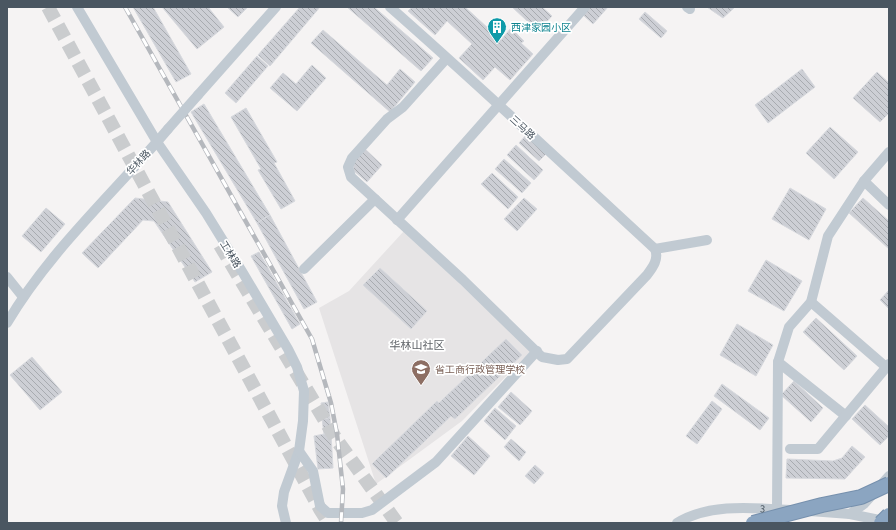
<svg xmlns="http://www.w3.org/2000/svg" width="896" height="530" viewBox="0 0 896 530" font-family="Figtree,'Noto Sans SC',sans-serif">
<defs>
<pattern id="building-back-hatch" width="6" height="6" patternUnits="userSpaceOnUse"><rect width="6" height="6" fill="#cdcfd5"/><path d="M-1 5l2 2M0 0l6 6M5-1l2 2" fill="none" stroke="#a8abb0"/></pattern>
</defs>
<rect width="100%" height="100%" fill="#f5f3f3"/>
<path fill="#e6e4e5" d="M404,231L531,351L462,421L376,484L319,308L349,291Z"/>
<g fill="url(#building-back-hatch)" stroke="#d7d9de">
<path d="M133,7H153L191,74L176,82Z"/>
<path d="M162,7H208L224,27L197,49Z"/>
<path d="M227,7H248L238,17Z"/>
<path d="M300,7H320L270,66L258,55Z"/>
<path d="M347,7H374L433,58L421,71Z"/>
<path d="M412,7H465L501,40L511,28L524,41L521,43L533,54L510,80L495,67L483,80L459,58L472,44L447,21L435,35L408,11Z"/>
<path d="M512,7H542L552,16L538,31Z"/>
<path d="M588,7H608L593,24L582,14Z"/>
<path d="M707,7H735L723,18Z"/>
<path d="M645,12L667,31L661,38L639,19Z"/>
<path d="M323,30L387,85L400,69L415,82L390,112L311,43Z"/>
<path d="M257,56L268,66L236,103L225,93Z"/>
<path d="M312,65L326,78L297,111L270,88L283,73L296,84Z"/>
<path d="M802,69L815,87L768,123L755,105Z"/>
<path d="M877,72L889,83V113L880,122L853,98Z"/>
<path d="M204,104L270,215L257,223L191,112Z"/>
<path d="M246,108L277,162L274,163L295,201L281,209L258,170L261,169L231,117Z"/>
<path d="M830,127L858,152L834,179L806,153Z"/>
<path d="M527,134L548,152L539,161L519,143Z"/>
<path d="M516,145L543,170L534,180L507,155Z"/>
<path d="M364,148L382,165L367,182L354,171L352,161Z"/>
<path d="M504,159L531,183L522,193L495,169Z"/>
<path d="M492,173L518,197L508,209L481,184Z"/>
<path d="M790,188L826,209L809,240L772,219Z"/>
<path d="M135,198L168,202L212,272L195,282L154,221L143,220L98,268L82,253Z"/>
<path d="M524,198L537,209L517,231L504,219Z"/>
<path d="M863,198L889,221V249L849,213Z"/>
<path d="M46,208L65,224L41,252L22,236Z"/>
<path d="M270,215L317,302L304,309L257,223Z"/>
<path d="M259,252L300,324L292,329L251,256Z"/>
<path d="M766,260L802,281L784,311L748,291Z"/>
<path d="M380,268L427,311L411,329L363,285Z"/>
<path d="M889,290V309L880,300Z"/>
<path d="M816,318L857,356L844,370L803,332Z"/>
<path d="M737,324L773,345L756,376L720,355Z"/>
<path d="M506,339L522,355L455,419L451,416L386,478L372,464L437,401L439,403Z"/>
<path d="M32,357L62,392L40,410L10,375Z"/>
<path d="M794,381L823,408L811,422L781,395Z"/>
<path d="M722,384L769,418L760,430L714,396Z"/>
<path d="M511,392L532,411L520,425L498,407Z"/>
<path d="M712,401L722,409L697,444L686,436Z"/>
<path d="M328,402L330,418H323L321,403Z"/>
<path d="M865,405L889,427V436L880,445L852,419Z"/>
<path d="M495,408L516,426L505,440L484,421Z"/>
<path d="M330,418L331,434H324L322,419Z"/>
<path d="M324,434H331L333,468L318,469L314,436Z"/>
<path d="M468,436L490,456L474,475L451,456Z"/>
<path d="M511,439L526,452L519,461L504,447Z"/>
<path d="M852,446L865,457L845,479L786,478L787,459L833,461L842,458Z"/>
<path d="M535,465L544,473L534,484L525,476Z"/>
</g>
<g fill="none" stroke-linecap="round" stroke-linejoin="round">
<g stroke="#caccce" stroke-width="14" stroke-dasharray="14 7" stroke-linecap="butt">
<path d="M48,7L320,509L329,523"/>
<path d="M220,245L336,439L397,523"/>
</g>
<g stroke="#c1cad2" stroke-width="10">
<path d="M77,7L157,142L206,213L243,273L288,349L297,367L304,391L303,421L299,451L284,492L282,506L286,523"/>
<path d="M390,7C480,86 567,168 655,249C659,259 653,267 647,275L567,359L558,360L542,357L463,280L351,177L348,167L352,158L387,119L403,107L447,58"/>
<path d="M687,7L690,9"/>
<path d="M198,95L276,7"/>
<path d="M864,181L889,205"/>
<path d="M397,220L585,7"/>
<path d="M655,249L707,240"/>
<path d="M304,269L375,199"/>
<path d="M7,277L23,297"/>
<path d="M811,302L886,367"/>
<path d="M7,323C50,250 114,193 168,129"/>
<path d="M846,416L778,362L789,327L811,302L828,236L864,181L889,152"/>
<path d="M790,449H818L889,364"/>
<path d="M299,451L313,471L320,506L328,513H362L372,510L436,462L537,351"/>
<path d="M777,509L778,362"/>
<path d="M810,511L850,514L889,522"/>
<path d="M850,514L864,504L889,476"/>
<path id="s1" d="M677,523C709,503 754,508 790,510"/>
</g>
<defs>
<path id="rail" d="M125,7L312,339L331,403L337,434L343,489L341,523"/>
</defs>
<use href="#rail" stroke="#b5b8bd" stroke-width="4.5"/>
<use href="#rail" stroke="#fff" stroke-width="3" stroke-dasharray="9" stroke-linecap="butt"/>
<defs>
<g id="highway-bridge">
<path d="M753,523L822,505L861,497L889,484"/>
<path d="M881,523L889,515"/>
</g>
</defs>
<use href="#highway-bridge" stroke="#7690ad" stroke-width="16" stroke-linecap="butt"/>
<path stroke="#c1cad2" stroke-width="10" d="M168,129L198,95"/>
<use href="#highway-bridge" stroke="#8ba5c1" stroke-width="14"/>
</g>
<defs>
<symbol id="building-pin" viewBox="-11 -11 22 30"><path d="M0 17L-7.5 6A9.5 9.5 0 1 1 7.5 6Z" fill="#0f9aa8" stroke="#fff"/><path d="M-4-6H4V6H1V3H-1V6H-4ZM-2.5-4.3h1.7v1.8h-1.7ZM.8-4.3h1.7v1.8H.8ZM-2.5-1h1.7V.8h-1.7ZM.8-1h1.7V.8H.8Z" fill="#fff"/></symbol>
<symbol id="university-pin" viewBox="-11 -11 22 30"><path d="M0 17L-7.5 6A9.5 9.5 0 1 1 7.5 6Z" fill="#8d6e63" stroke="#fff"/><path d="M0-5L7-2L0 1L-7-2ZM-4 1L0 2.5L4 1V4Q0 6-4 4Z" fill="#fff"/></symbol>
</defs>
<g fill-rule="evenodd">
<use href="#building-pin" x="486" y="16" width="22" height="30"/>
<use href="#university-pin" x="410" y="358" width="22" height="30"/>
</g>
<g text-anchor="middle" stroke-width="3.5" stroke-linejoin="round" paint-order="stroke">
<g font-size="10" fill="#0d838f" stroke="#fff" text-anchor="start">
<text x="511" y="31">西津家园小区</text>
</g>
<g font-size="10" fill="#4a5661" stroke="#fff">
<text transform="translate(523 127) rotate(43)" y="4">三马路</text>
<text transform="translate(138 162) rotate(-47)" y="4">华林路</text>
<text transform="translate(231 254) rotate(58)" y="4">工林路</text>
<text dy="4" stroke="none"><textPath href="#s1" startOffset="88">3</textPath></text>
</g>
<g font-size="10" fill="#785e54" stroke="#fff" text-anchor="start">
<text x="435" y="373">省工商行政管理学校</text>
</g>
<g font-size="11" fill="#5f6368" stroke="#fff">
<text x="417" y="349">华林山社区</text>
</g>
</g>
<rect width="896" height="530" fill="none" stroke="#4a5661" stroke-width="16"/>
</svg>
